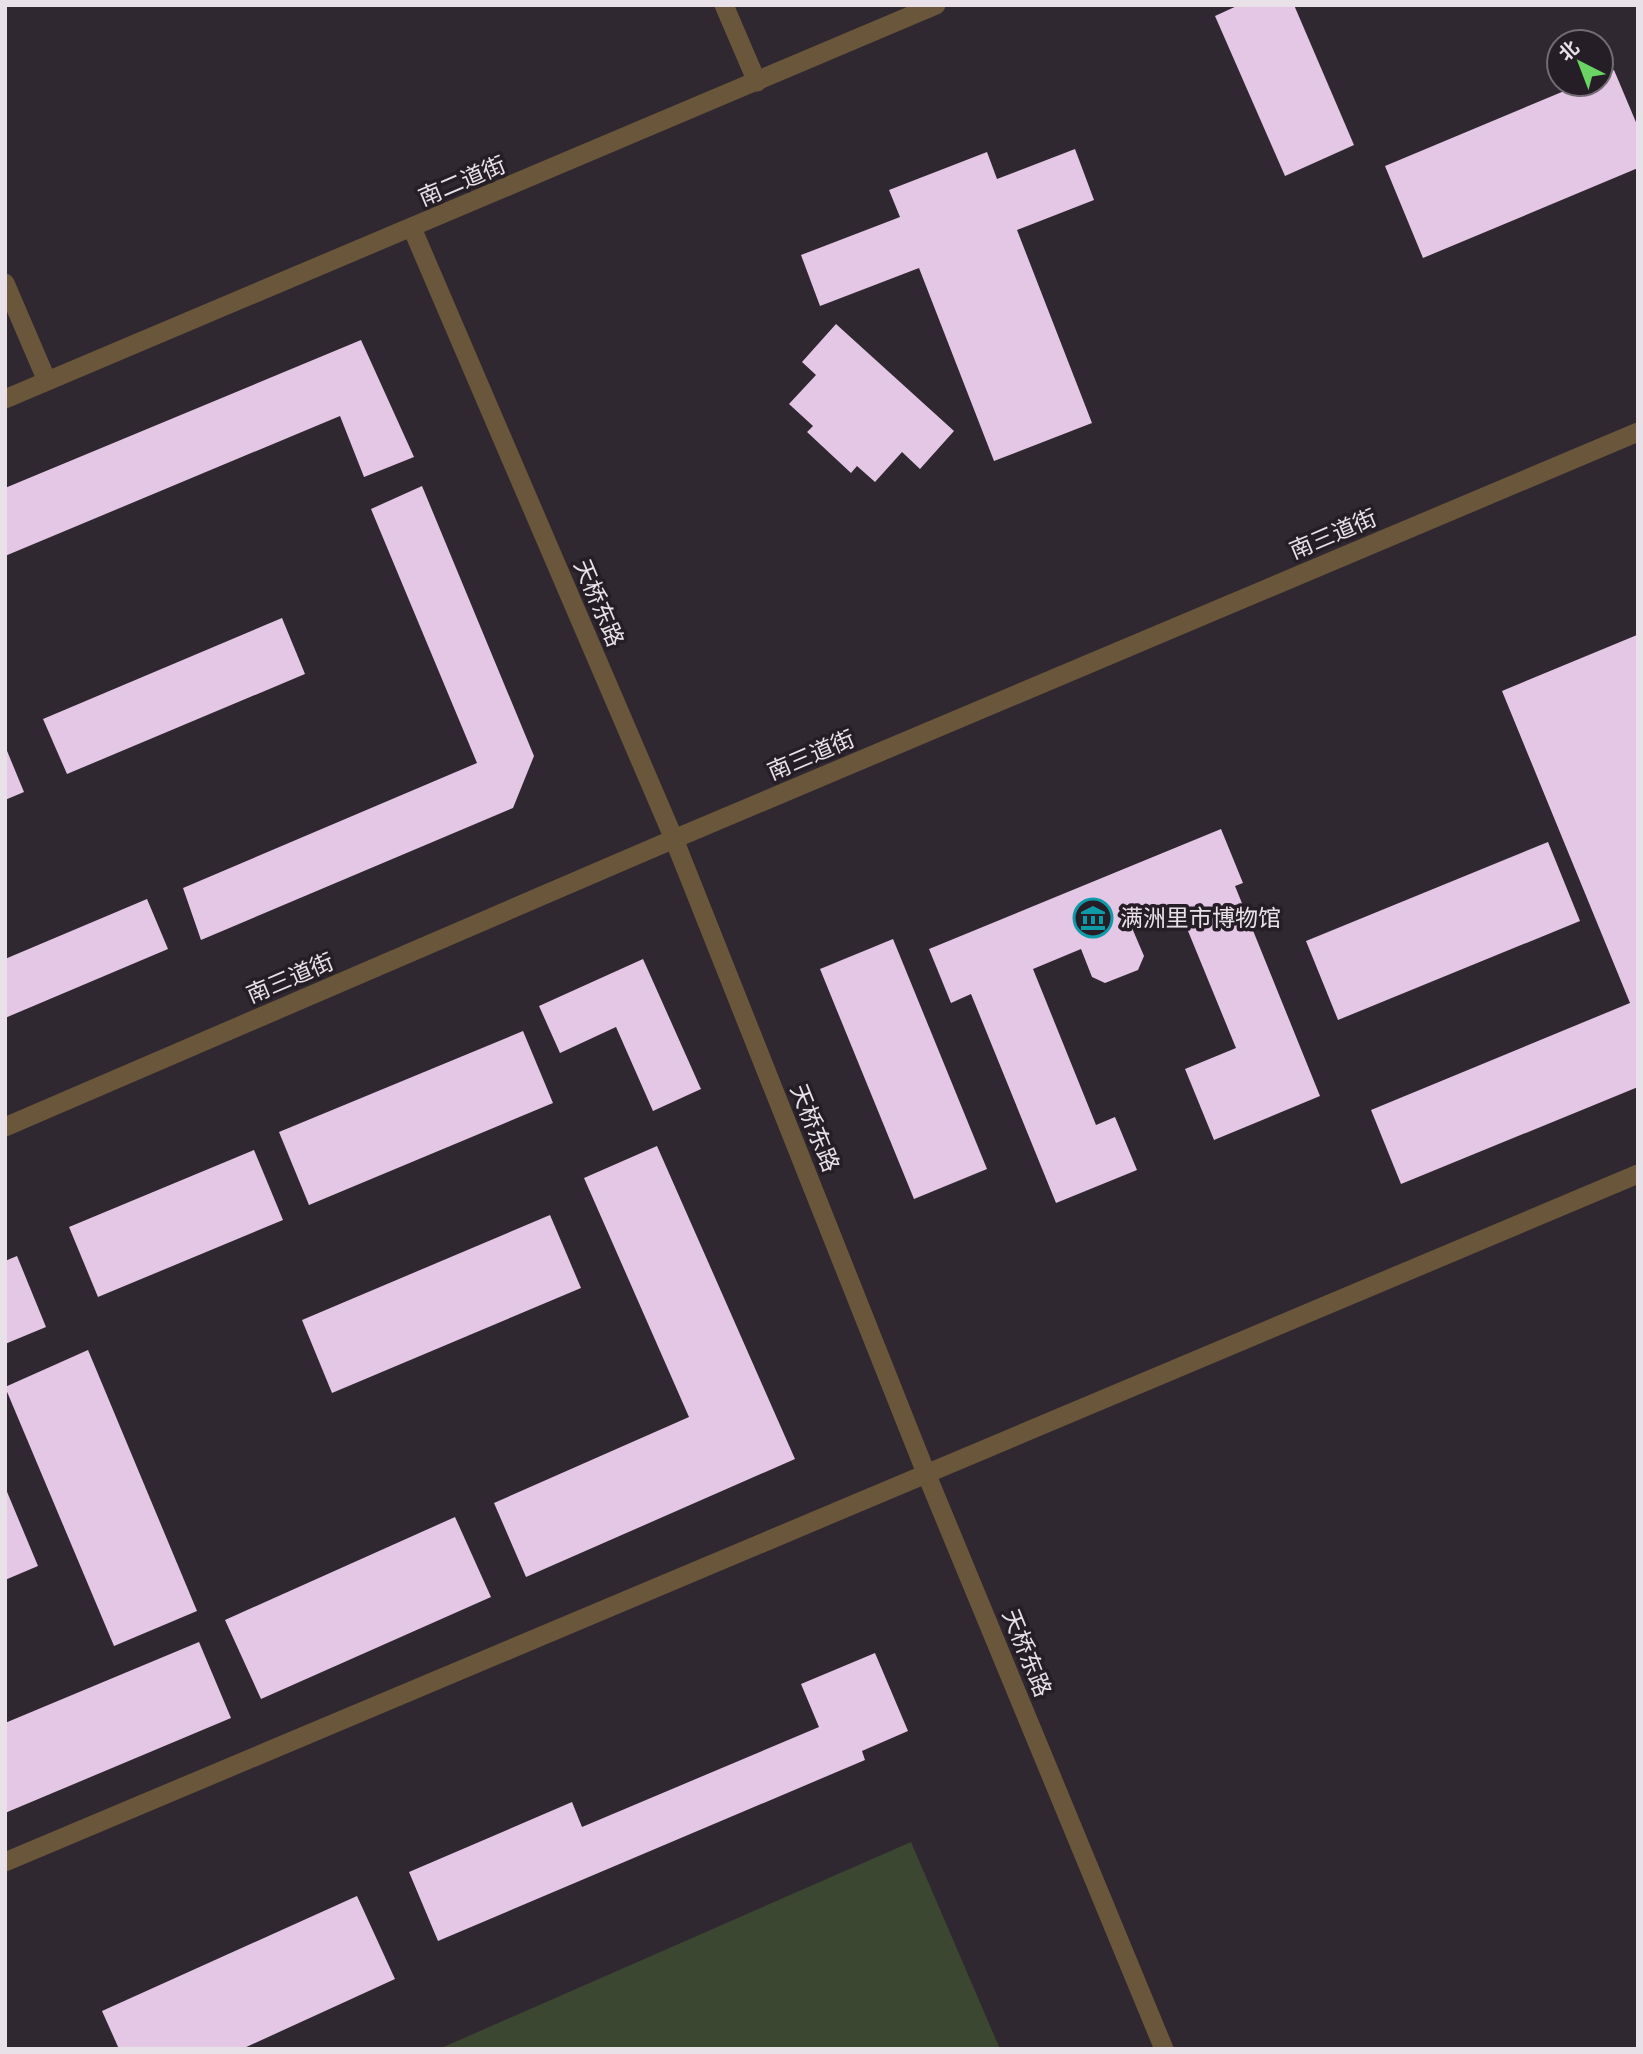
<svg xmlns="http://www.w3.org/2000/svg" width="1643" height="2054" viewBox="0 0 1643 2054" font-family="'Roboto Condensed','Noto Sans SC',sans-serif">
<rect width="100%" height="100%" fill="#2f2830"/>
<path fill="#3b4731" d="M911,1842L1000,2049H439Z"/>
<g fill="#e4c7e5">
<path d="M1239,5H1294L1354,145L1285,176L1215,16Z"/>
<path d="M1614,70L1638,127V168L1423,258L1385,166L1581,84H1601V76Z"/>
<path d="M1075,149L1094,200L1017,230L1092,423L994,461L919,268L820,306L801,255L900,217L889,190L987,152L997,179Z"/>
<path d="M836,324L954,431L920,469L902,452L875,482L857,466L851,473L807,432L813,426L789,404L816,375L802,362Z"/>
<path d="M361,340L414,457L364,477L340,416L5,556V488Z"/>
<path d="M422,486L534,756L513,808L201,940L183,888L477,763L371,509Z"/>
<path d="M282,618L305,674L67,774L43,719Z"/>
<path d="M1637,635L1638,1087L1401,1184L1371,1110L1630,1003L1502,691Z"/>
<path d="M5,746L24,792L5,800Z"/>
<path d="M1221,829L1243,883L1235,886L1320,1096L1214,1140L1185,1069L1236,1048L1179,909L1132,928L1144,956L1138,970L1105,983L1092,977L1081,949L1033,969L1096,1125L1115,1117L1137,1170L1056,1203L971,994L951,1003L929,949Z"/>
<path d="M1548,842L1580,921L1338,1020L1306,941Z"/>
<path d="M147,899L168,949L5,1018V959Z"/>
<path d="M893,939L987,1169L914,1199L820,969Z"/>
<path d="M643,959L701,1089L653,1111L616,1027L560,1053L539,1006Z"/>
<path d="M523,1031L553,1103L309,1205L279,1132Z"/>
<path d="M657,1146L795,1459L526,1577L494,1503L689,1417L584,1178Z"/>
<path d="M254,1150L283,1220L98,1297L69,1227Z"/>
<path d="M550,1215L581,1288L332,1393L302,1320Z"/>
<path d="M17,1256L46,1327L5,1344V1261Z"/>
<path d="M88,1350L197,1611L114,1646L5,1387Z"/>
<path d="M5,1487L38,1566L5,1580Z"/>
<path d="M455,1517L491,1597L261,1699L225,1620Z"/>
<path d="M199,1642L231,1718L5,1813V1723Z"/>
<path d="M875,1653L908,1731L862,1751L865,1760L438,1941L409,1872L572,1802L582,1827L819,1727L801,1684Z"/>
<path d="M357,1896L395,1979L242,2049H119L102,2011Z"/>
</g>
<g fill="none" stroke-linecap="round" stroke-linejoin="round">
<g stroke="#6a563a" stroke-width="19">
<path d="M724,5L757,82"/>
<path d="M412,228L674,839L926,1473L1164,2049"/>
<path d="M5,283L47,381"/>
<path d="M5,399L936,5"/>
<path d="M5,1127L674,839L1638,432"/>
<path d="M5,1862L1638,1174"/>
</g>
</g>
<defs>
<symbol id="museum-ring" viewBox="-11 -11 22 22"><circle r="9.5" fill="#251e26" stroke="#0f9aa8" stroke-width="1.5"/><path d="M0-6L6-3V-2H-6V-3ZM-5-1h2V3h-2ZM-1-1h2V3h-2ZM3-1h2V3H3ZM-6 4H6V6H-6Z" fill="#0f9aa8"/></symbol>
</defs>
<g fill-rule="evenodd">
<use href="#museum-ring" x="1071" y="896" width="44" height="44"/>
</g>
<g text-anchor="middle" stroke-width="7" stroke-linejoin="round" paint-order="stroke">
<g font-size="23" fill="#e8e2e8" stroke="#251e26">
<text transform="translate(462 181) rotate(-23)" y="8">南二道街</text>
<text transform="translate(1333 534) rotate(-23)" y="8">南三道街</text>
<text transform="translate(599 603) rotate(67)" y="8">天桥东路</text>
<text transform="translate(811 755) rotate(-23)" y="8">南三道街</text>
<text transform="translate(290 978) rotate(-23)" y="8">南三道街</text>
<text transform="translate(815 1128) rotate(68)" y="8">天桥东路</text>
<text transform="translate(1027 1653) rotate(68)" y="8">天桥东路</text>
</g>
<g font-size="23" fill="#e8e2e8" stroke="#251e26" text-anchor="start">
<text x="1120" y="926">满洲里市博物馆</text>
</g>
</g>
<rect width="1643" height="2054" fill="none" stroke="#e8e2e8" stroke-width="14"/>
<g transform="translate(1580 63) rotate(318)"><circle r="33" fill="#251e26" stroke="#736c74" stroke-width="2"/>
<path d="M0-5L12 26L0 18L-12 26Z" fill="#6bd363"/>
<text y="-10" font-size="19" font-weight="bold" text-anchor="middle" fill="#e8e2e8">北</text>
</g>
</svg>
